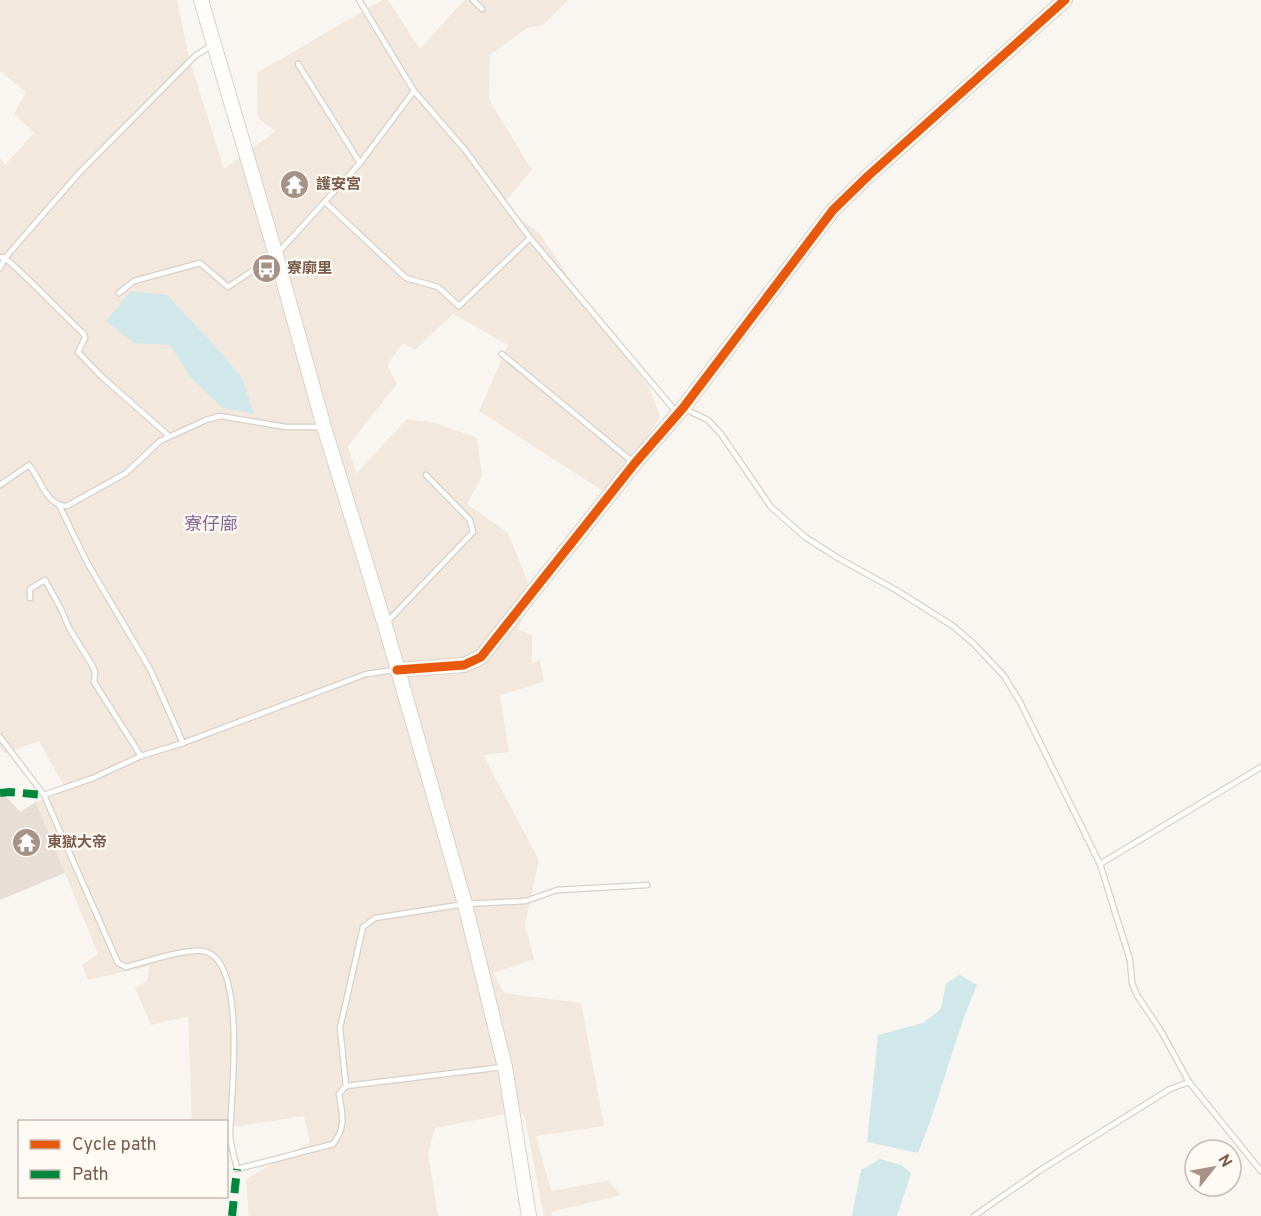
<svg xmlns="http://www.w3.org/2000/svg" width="1261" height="1216" viewBox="0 0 1261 1216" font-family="Overpass,'Noto Sans TC',sans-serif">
<rect width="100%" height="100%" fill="#f9f5f0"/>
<path fill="#f2e8de" d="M0,0H177L189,58L224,169L276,131L258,118L257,73L382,0H388L420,49L464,0H568L543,25L527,28L490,55L489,100L532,170L502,205L539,233L608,334L649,387L660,416L611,496L479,411L508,345L453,314L415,350L403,343L387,365L397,384L348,446L356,474L407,419L436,423L477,438L482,476L467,504L508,533L531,590L518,630L532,635V664L540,660L544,682L500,695L509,752L483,755L539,860L525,925L534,959L493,973L504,993L581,1003L604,1126L536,1136L551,1191L608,1181L621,1195L551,1212L552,1216H544L524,1114L501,1115L435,1128L428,1153L438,1216H249L246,1179L310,1142L304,1116L227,1128L226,1122L192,1121L188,1016L151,1025L135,988L147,981L149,966L88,980L82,965L98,954L36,802L66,790L39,741L5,753L0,747V158L5,165L34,133L14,114L26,92L0,71Z"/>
<g fill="#d0e8ea">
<path d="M131,291L167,295L214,345L242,378L254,414L223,408L192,379L170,345L134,343L106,321Z"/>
<path d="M960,975L977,985C953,1040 941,1098 918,1153L867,1142L878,1035L923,1023L941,1009L946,983Z"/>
<path d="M880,1159L901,1165L911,1173L897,1216H852L861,1170Z"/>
</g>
<path fill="#e6ded7" d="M0,790L20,812L36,802L65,873L0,900Z"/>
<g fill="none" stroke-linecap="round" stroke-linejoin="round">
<defs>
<g id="lane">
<path d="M359,0L414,91L465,150L530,238L677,413"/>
<path d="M473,0L482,9"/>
<path d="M298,64L360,163"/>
<path d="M325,202L406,278L438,287L459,306L530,238"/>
<path d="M0,257L5,258C33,282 57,309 84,334L85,338L78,352L101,376L169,436"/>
<path d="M0,268L5,258L79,173L196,55L211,46"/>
<path d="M119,293L134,281L200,263L228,287L276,255L360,163L414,91"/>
<path d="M502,354L634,463"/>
<path d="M685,409L708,420L721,434L771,507L805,537L838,558L896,590L953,626L974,644L1004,676L1020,702L1100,864L1130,960L1132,983L1137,995L1161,1031L1189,1082L1261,1171"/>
<path d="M0,485L29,465C41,479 45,505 67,506L126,473L160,441L206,420L220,416L286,427H321"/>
<path d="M59,505L88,564L150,669L183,743"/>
<path d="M30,598V589L45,580L61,609L69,628L92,665L95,672L94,682L141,756"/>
<path d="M388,621L473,532L470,520L426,475"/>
<path d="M395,670L366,674L183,743L141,756L93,778L44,795L118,963L126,967C143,963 191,946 207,952C247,967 231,1098 230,1133C230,1145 235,1158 237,1169L333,1144C347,1126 342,1114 339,1094L346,1086L503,1067"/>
<path d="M0,737L44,795"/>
<path d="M1100,864L1261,767"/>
<path d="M346,1086L340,1028L363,927L375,918L465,904L526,901L557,890L647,885"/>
<path d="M974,1216L1039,1171L1170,1089L1189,1082"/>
</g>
<g id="secondary">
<path d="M201,0L276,255L324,427L385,625L465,904L505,1067L529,1216"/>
<path d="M397,670L464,665L481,657L635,463L683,408L833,210L868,176L1065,0"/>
</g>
</defs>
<use href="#lane" stroke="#d7d1cb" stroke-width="7"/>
<use href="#secondary" stroke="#d9d2cb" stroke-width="16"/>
<use href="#lane" stroke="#fefefd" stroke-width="4.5"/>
<use href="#secondary" stroke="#fefefd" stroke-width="14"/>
<g stroke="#00873e" stroke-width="8" stroke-dasharray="15 8" stroke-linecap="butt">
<path d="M0,793L10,792L44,795"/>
<path d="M232,1216L237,1169"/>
</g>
<defs>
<path id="cycleway" d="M397,670L464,665L481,657L635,463L683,408L833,210L868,176L1065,0"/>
</defs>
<use href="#cycleway" stroke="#fffaf3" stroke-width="13"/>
<use href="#cycleway" stroke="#e8590c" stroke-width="9"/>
</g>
<defs>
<symbol id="temple-disc" viewBox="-11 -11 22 22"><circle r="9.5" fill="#a69286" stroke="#fffaf3"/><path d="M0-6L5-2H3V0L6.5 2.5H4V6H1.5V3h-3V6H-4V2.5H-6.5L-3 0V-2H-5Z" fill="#fff"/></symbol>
<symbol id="bus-disc" viewBox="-11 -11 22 22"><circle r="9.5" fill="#a69286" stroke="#fffaf3"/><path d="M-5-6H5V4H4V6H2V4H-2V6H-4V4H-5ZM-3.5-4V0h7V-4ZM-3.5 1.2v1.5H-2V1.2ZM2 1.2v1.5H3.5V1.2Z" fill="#fff"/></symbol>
</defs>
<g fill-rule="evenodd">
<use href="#temple-disc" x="278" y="168" width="33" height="33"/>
<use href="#bus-disc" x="250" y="252" width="33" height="33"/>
<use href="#temple-disc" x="10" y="826" width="33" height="33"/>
</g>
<g text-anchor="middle" stroke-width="4.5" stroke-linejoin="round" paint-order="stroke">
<g font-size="15" font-weight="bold" fill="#7a5c4d" stroke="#fffaf3" text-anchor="start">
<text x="316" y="189">護安宮</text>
<text x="287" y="273">寮廓里</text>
<text x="47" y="847">東獄大帝</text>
</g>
<g font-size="18" fill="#846695" stroke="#fffaf3">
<text x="211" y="530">寮仔廍</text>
</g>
</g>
<rect x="18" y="1120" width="210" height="78" fill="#fffaf3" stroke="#cabbb1" stroke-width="1.5"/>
<rect x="30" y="1140" width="30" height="9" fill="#e8590c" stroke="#cabbb1" stroke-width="1.5"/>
<text x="72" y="1150" font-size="18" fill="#7a5c4d">Cycle path</text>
<rect x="30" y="1170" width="30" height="9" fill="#00873e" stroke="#cabbb1" stroke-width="1.5"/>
<text x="72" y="1180" font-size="18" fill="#7a5c4d">Path</text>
<g transform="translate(1213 1168) rotate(59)"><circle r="28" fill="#fffaf3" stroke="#cabbb1" stroke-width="1.5"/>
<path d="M0-4.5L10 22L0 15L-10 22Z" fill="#a69286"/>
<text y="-9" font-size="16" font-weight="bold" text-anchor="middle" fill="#7a5c4d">N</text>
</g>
</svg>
